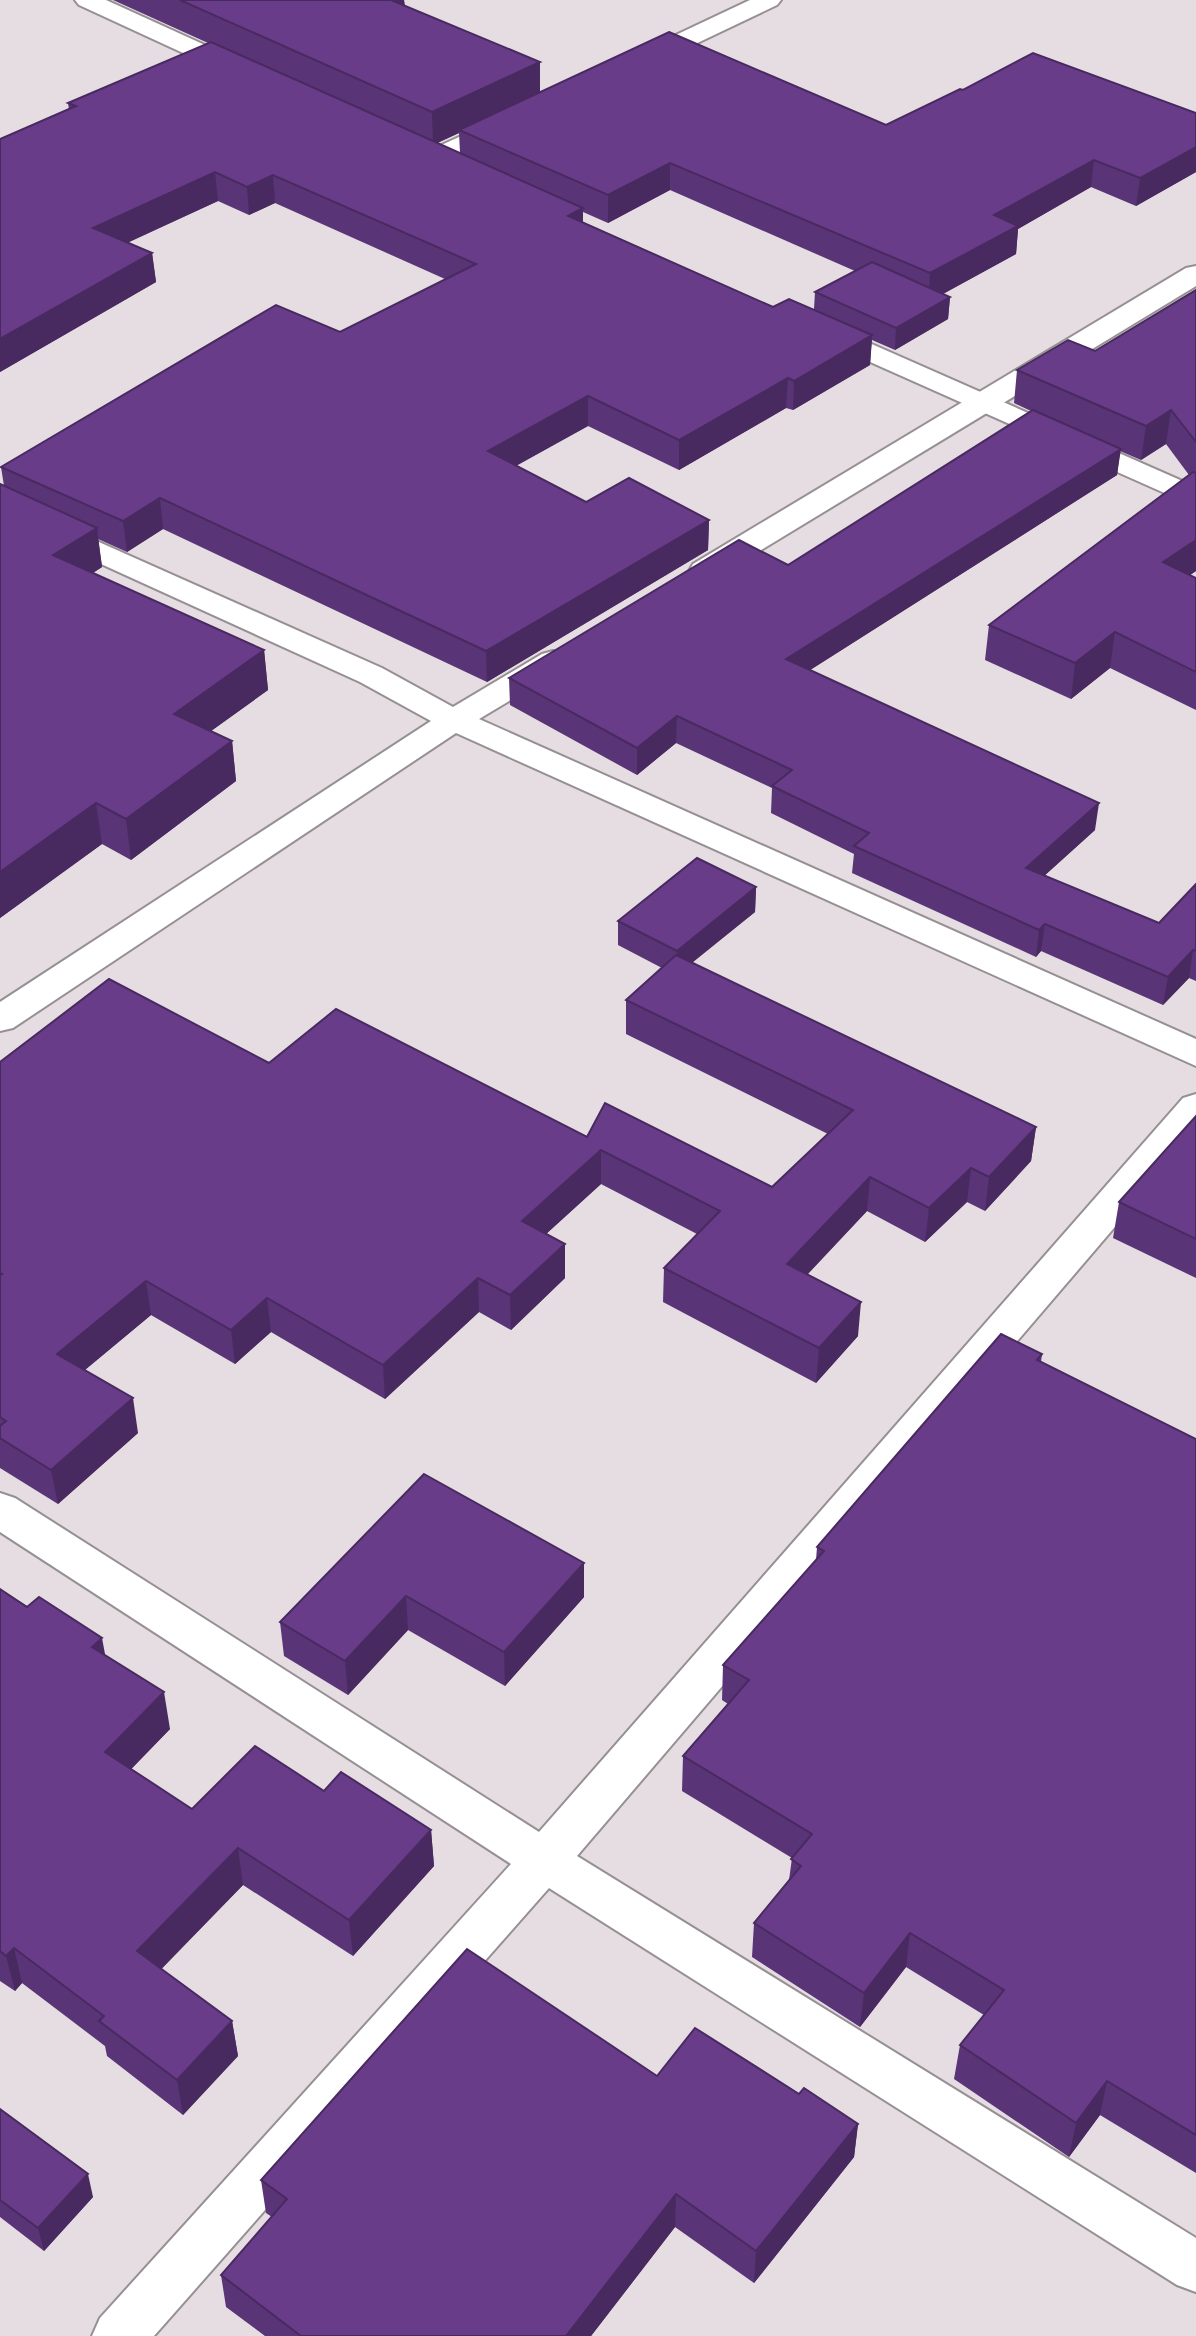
<svg xmlns="http://www.w3.org/2000/svg" width="1196" height="2336" viewBox="0 0 1196 2336" font-family="'Sofia Sans Condensed',sans-serif">
<rect width="100%" height="100%" fill="#e5dde2"/>
<g fill="none" stroke-linecap="round" stroke-linejoin="round">
<defs>
<g id="minor">
<path d="M75,0H106L251,66L254,71L251,76L242,78L233,76L79,5Z"/>
<path d="M750,0H781L777,5L647,67L638,69L629,67L626,62L629,57Z"/>
<path d="M507,115L516,118L520,123L516,128L442,163L433,166L424,163L420,158L424,153Z"/>
<path d="M824,323L1196,487V507L814,337L810,331L814,325Z"/>
<path d="M1196,1094V1132L577,1856L1196,2238V2292L1177,2285L549,1888L154,2336H92L100,2318L511,1864L0,1532V1493L15,1498L539,1832L1183,1098Z"/>
</g>
<g id="tertiary">
<path d="M1196,266V286L715,578L704,580L693,578L689,571L693,564L1186,268Z"/>
<path d="M0,498L382,668L453,707L542,654L553,651L564,654L569,661L564,668L479,719L1196,1039V1066L456,733L13,1028L0,1031V1002L431,721L360,682L0,518Z"/>
</g>
</defs>
<use href="#minor" stroke="#968f93" stroke-width="4"/>
<use href="#tertiary" stroke="#968f93" stroke-width="4"/>
<use href="#minor" fill="#fff" fill-rule="evenodd"/>
<use href="#tertiary" fill="#fff" fill-rule="evenodd"/>
</g>
<g fill="#593476" fill-rule="evenodd">
<path d="M113,0H404L405,6L540,93L886,125L963,90L1196,113V172L1136,206L1091,187L1018,229L1016,254L943,294L950,297L948,319L895,350L872,340L870,365L793,410L786,408L679,470L588,426L516,466L586,502L709,520L708,550L487,682L163,529L127,552L98,539L102,567L93,573L264,650L268,690L211,731L232,741L236,781L131,860L102,844L0,918V484L4,486L1,467L340,332L445,279L275,203L249,215L218,201L128,242L152,253L156,282L0,372V139L69,110L68,103L208,43ZM459,133L460,153L437,143ZM670,190L855,271L815,292L814,309L773,307L583,222V212L608,223Z"/>
<path d="M1196,290V571L1190,575L1196,578V710L1110,668L1071,699L985,660L989,625L1189,475L1166,444L1141,460L1120,451L1117,475L810,670L1095,830L1044,876L1159,923L1196,884V981L1189,978L1163,1005L1041,951L1036,957L852,873L854,854L771,813L772,788L676,743L637,775L510,705L509,678L788,565L1031,411L1014,403L1017,370L1095,351Z"/>
<path d="M756,887L755,912L692,963L1036,1127L1031,1161L985,1211L967,1202L925,1242L867,1211L807,1275L858,1336L816,1383L663,1302L664,1268L697,1234L601,1184L546,1234L565,1278L511,1330L479,1312L385,1399L271,1332L235,1364L151,1315L85,1370L138,1433L58,1504L0,1468V1062L269,1063L587,1137L772,1187L828,1134L626,1034V1000L662,968L618,945V921Z"/>
<path d="M1196,1116V1278L1113,1238L1119,1202Z"/>
<path d="M1042,1354L1041,1362L1196,1439V2173L1100,2115L1069,2157L954,2079L960,2045L984,2015L906,1967L860,2027L752,1957L754,1923L789,1880L792,1858L682,1791L683,1756L728,1704L722,1700L723,1665L816,1560L817,1547Z"/>
<path d="M424,1474L584,1563V1597L505,1686L408,1630L348,1695L284,1656L280,1622Z"/>
<path d="M0,1589L105,1655L170,1729L131,1769L192,1809L324,1791L431,1830L434,1866L353,1956L243,1885L161,1969L232,2021L238,2056L183,2115L107,2056L105,2046L22,1983L15,1991L0,1981Z"/>
<path d="M657,2076L799,2094L858,2124L854,2157L754,2283L675,2227L591,2336H265L226,2307L221,2275L272,2217L266,2213L261,2180Z"/>
<path d="M0,2109L93,2197L44,2251L0,2217Z"/>
</g>
<g fill="#492a60">
<path d="M373,0H404L405,11Z"/>
<path d="M540,62V95L459,130V133L433,145L432,112Z"/>
<path d="M1196,147V172L1136,206L1140,178Z"/>
<path d="M1094,160L1091,187L1018,229L1016,254L928,302L930,273L994,215Z"/>
<path d="M670,163V190L608,223V195Z"/>
<path d="M215,172L218,201L97,257L93,228Z"/>
<path d="M273,175L275,203L249,215L247,187Z"/>
<path d="M583,208V237L568,216Z"/>
<path d="M152,253L156,282L0,372V339Z"/>
<path d="M950,297L948,319L895,350L896,328Z"/>
<path d="M872,335L870,365L793,410L794,381Z"/>
<path d="M788,378L786,408L679,470V440Z"/>
<path d="M588,396V426L488,481V451Z"/>
<path d="M1171,410L1166,444L1141,460L1146,426Z"/>
<path d="M1121,449L1117,475L785,686L786,659Z"/>
<path d="M160,498L163,529L127,552L123,521Z"/>
<path d="M709,520L708,550L487,682L486,651Z"/>
<path d="M97,528L102,567L58,595L53,555Z"/>
<path d="M1196,540V571L1158,597L1163,562Z"/>
<path d="M1115,632L1110,668L1071,699L1075,663Z"/>
<path d="M264,650L268,690L179,754L174,714Z"/>
<path d="M677,716L676,743L637,775V748Z"/>
<path d="M232,741L236,781L131,860L126,819Z"/>
<path d="M96,803L102,844L0,918V872Z"/>
<path d="M1099,803L1095,830L1023,895L1026,868Z"/>
<path d="M756,887L755,912L676,975L677,951Z"/>
<path d="M1045,924L1041,951L1036,957L1039,930Z"/>
<path d="M1193,950L1189,978L1163,1005L1168,977Z"/>
<path d="M1036,1127L1031,1161L985,1211L989,1177Z"/>
<path d="M601,1150V1184L523,1255L522,1221Z"/>
<path d="M971,1168L967,1202L925,1242L929,1208Z"/>
<path d="M870,1177L867,1211L785,1298L787,1264Z"/>
<path d="M565,1244V1278L511,1330L510,1295Z"/>
<path d="M478,1278L479,1312L385,1399L383,1365Z"/>
<path d="M146,1281L151,1315L63,1388L57,1354Z"/>
<path d="M267,1298L271,1332L235,1364L231,1330Z"/>
<path d="M861,1302L858,1336L816,1383L819,1348Z"/>
<path d="M133,1398L138,1433L58,1504L51,1470Z"/>
<path d="M584,1563V1597L505,1686L504,1652Z"/>
<path d="M406,1596L408,1630L348,1695L345,1661Z"/>
<path d="M102,1638L109,1675L92,1647Z"/>
<path d="M164,1692L170,1729L112,1789L105,1752Z"/>
<path d="M431,1830L434,1866L353,1956L349,1920Z"/>
<path d="M238,1848L243,1885L144,1987L137,1951Z"/>
<path d="M910,1933L906,1967L860,2027L864,1993Z"/>
<path d="M14,1948L22,1983L15,1991L6,1956Z"/>
<path d="M232,2021L238,2056L183,2115L177,2080Z"/>
<path d="M1107,2081L1100,2115L1069,2157L1076,2123Z"/>
<path d="M858,2124L854,2157L754,2283L756,2251Z"/>
<path d="M88,2174L93,2197L44,2251L38,2228Z"/>
<path d="M676,2194L675,2227L591,2336H566Z"/>
</g>
<g fill="#683c89" stroke="#492a60" stroke-width="2">
<path d="M180,0H391L540,62L432,112Z"/>
<path d="M669,32L886,125L960,89L963,90L1033,53L1196,113V147L1140,178L1094,160L994,215L1018,226L930,273L670,163L608,195L459,130Z"/>
<path d="M211,42L583,208L568,216L773,307L789,299L872,335L794,381L788,378L679,440L588,396L488,451L586,502L629,478L709,520L486,651L160,498L123,521L1,467L276,305L340,332L476,264L273,175L247,187L215,172L93,228L152,253L0,339V139L76,106L68,103Z"/>
<path d="M872,262L950,297L896,328L815,292Z"/>
<path d="M1196,290V442L1171,410L1146,426L1017,370L1068,340L1095,351Z"/>
<path d="M1033,410L1121,449L786,659L1099,803L1026,868L1159,923L1196,884V951L1193,950L1168,977L1045,924L1039,930L854,846L869,833L772,786L792,770L677,716L637,748L509,678L739,540L788,565Z"/>
<path d="M1193,472L1196,473V540L1163,562L1196,578V672L1115,632L1075,663L989,625Z"/>
<path d="M0,484L97,528L53,555L264,650L174,714L232,741L126,819L96,803L0,872Z"/>
<path d="M697,858L756,887L677,951L618,921Z"/>
<path d="M676,955L1036,1127L989,1177L971,1168L929,1208L870,1177L787,1264L861,1302L819,1348L664,1268L720,1211L601,1150L522,1221L565,1244L510,1295L478,1278L383,1365L267,1298L231,1330L146,1281L57,1354L133,1398L51,1470L0,1438V1426L6,1421L0,1417V1275L2,1274L0,1273V1062L109,979L269,1063L336,1009L587,1137L605,1103L772,1187L853,1110L626,1000Z"/>
<path d="M1196,1116V1239L1119,1202Z"/>
<path d="M1001,1334L1042,1354L1037,1360L1196,1439V2135L1107,2081L1076,2123L960,2045L1004,1990L910,1933L864,1993L754,1923L801,1866L791,1859L812,1834L683,1756L749,1680L723,1665L824,1551L817,1547Z"/>
<path d="M424,1474L584,1563L504,1652L406,1596L345,1661L280,1622Z"/>
<path d="M0,1589L27,1607L39,1597L102,1638L92,1647L164,1692L105,1752L192,1809L255,1746L324,1791L341,1772L431,1830L349,1920L238,1848L137,1951L232,2021L177,2080L99,2021L104,2016L14,1948L6,1956L0,1951Z"/>
<path d="M467,1949L657,2076L695,2028L799,2094L804,2088L858,2124L756,2251L676,2194L566,2336H301L221,2275L287,2199L261,2180Z"/>
<path d="M0,2109L88,2174L38,2228L0,2200Z"/>
</g>
</svg>
